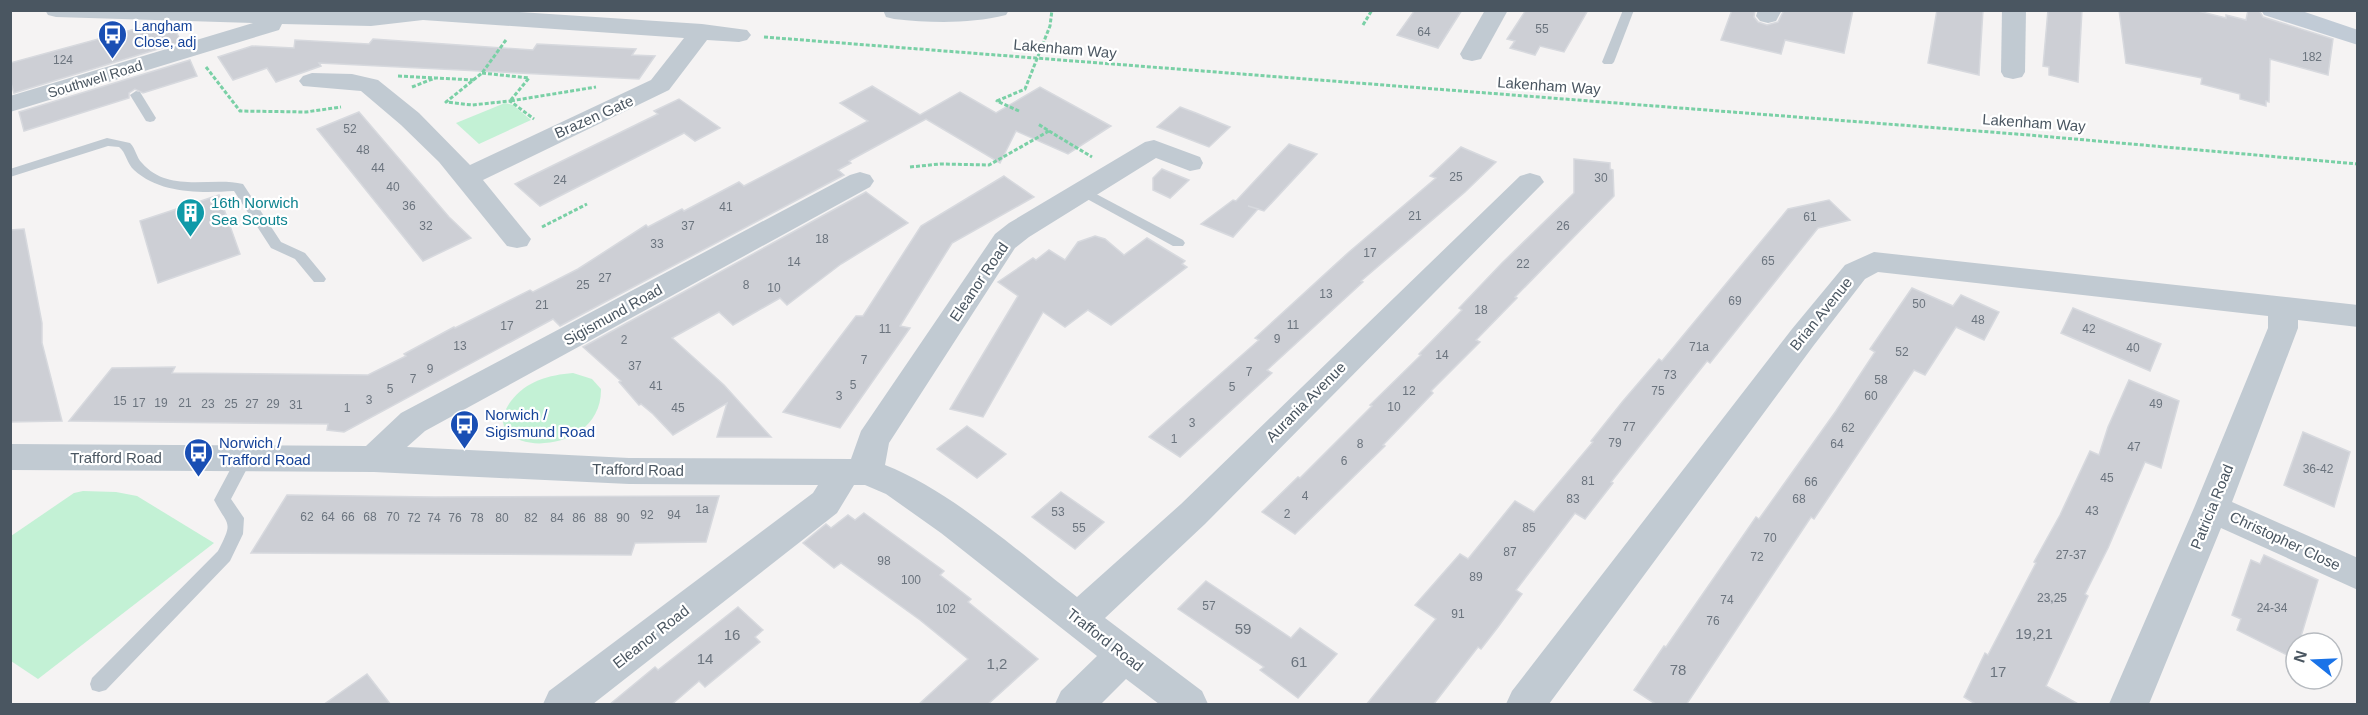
<svg xmlns="http://www.w3.org/2000/svg" width="2368" height="715" viewBox="0 0 2368 715" font-family="Helvetica,sans-serif">
<rect width="100%" height="100%" fill="#f5f3f3"/>
<g fill="#c3f1d5">
<path d="M505,103L513,105L531,120L479,144L456,123Z"/>
<path d="M573,373L592,379L601,389C602,463 470,456 511,401C526,381 549,375 573,373Z"/>
<path d="M83,491L116,492L137,496L214,543L38,679L11,661V536L74,493Z"/>
</g>
<g fill="#cdcfd5" stroke="#d7d9de" stroke-width="1.5">
<path d="M1415,10H1462L1438,48L1397,35Z"/>
<path d="M1526,10H1588L1564,52L1540,46L1535,55L1510,48L1515,41L1507,39Z"/>
<path d="M1732,10H1755L1754,17L1758,22L1767,25L1778,22L1784,10H1853L1844,53L1785,40L1781,54L1721,40Z"/>
<path d="M1937,10H1983L1979,75L1928,63Z"/>
<path d="M2048,10H2082L2078,82L2049,75V67L2043,66Z"/>
<path d="M2119,10H2194L2226,18V15L2246,20L2248,10H2259L2263,17L2333,39L2328,75L2270,59L2269,102L2266,101V106L2240,99V94L2201,84L2202,78L2126,63Z"/>
<path d="M146,26L174,27L181,42L14,93L10,80V63Z"/>
<path d="M373,39L533,50L537,44L636,49L632,55L655,56L639,79L319,63L321,66L276,82L267,68L233,80L218,57L252,46L294,48L295,40L369,44Z"/>
<path d="M190,60L197,76L143,93L135,89L129,93V98L24,131L19,112Z"/>
<path d="M872,86L920,115L960,92L996,113L1040,87L1111,126L1068,154L1016,131L1000,163L926,119L849,161L851,163L838,170L844,175L560,326L553,319L344,432L327,430L328,424L69,421L112,368L175,367L172,373L368,375L406,356L404,354L454,327L455,328L530,290L533,292L578,269L646,225L648,227L682,209L684,211L739,182L744,186L868,121L840,103Z"/>
<path d="M679,99L720,128L695,141L684,133L540,206L515,184L658,114L654,111Z"/>
<path d="M1180,107L1196,113L1230,127L1209,147L1157,127Z"/>
<path d="M359,112L449,217L471,238L423,261L317,129Z"/>
<path d="M1289,144L1317,154L1264,211L1248,206L1258,209L1233,237L1201,224L1233,200L1236,201Z"/>
<path d="M1461,147L1496,162L1465,192L1361,281L1363,282L1267,370L1272,373L1180,457L1149,437L1259,340L1255,338L1349,252L1436,178L1430,176Z"/>
<path d="M1574,159L1610,163V169L1613,170L1614,196L1515,297L1517,298L1476,340L1480,342L1431,391L1433,393L1383,445L1385,446L1295,534L1262,512L1298,477L1300,478L1372,406L1370,405L1421,355L1419,354L1462,310L1459,308L1502,263L1574,193Z"/>
<path d="M1162,169L1189,180L1170,198L1153,190V178Z"/>
<path d="M1004,176L1034,197L952,243L900,326L910,328L840,428L783,412L856,316H863L921,226Z"/>
<path d="M866,192L908,223L841,264L787,305L780,298L733,325L719,312L672,338L724,385L771,437H717L727,403L673,435L653,414L641,404L639,405L619,382L621,381L583,347Z"/>
<path d="M219,195L240,254L158,283L140,221Z"/>
<path d="M1829,200L1850,220L1818,228L1710,363L1707,361L1611,482L1613,483L1585,519L1575,513L1516,590L1522,594L1498,627L1481,649L1478,647L1433,705H1366L1436,619L1415,605L1460,554L1468,559L1515,501L1534,512L1593,442L1591,441L1623,401L1659,359L1662,361L1788,209Z"/>
<path d="M24,229L42,323V343L62,421L10,422V230Z"/>
<path d="M1095,236L1105,239L1124,255L1147,238L1185,261L1182,264L1187,267L1111,325L1088,310L1065,327L1043,312L983,417L950,409L1018,296L998,282L1033,258L1036,260L1049,250L1065,260L1078,242Z"/>
<path d="M1912,288L1953,306L1961,295L1999,312L1984,340L1956,327L1925,375L1914,370L1814,519L1811,517L1686,705H1657L1634,690L1664,646L1666,647L1756,517L1759,519L1836,411L1875,352L1870,349Z"/>
<path d="M2073,308L2161,344L2150,371L2061,333Z"/>
<path d="M2129,380L2179,401L2161,468L2145,462L2108,548L2085,594L2088,596L2046,686L2080,705H1977L1964,697L1985,653L1988,655L2036,563L2034,562L2060,515L2090,451L2099,455L2108,427Z"/>
<path d="M967,426L1006,454L977,478L937,449Z"/>
<path d="M2303,432L2350,452L2334,507L2284,485Z"/>
<path d="M1061,492L1104,522L1075,549L1032,517Z"/>
<path d="M287,495L435,497L719,496L706,542L635,543L631,555L251,553Z"/>
<path d="M864,513L944,571L940,575L971,599L968,602L1038,659L987,705H918L968,659L920,620L841,563L834,568L803,543L826,524L831,528L848,515L855,520Z"/>
<path d="M2264,555L2318,580L2299,643H2296L2295,659L2237,630L2241,619L2232,615L2251,560L2260,564Z"/>
<path d="M1206,581L1291,638L1300,628L1337,654L1298,698L1260,670L1264,667L1178,609Z"/>
<path d="M738,607L763,630L755,637L760,642L705,687L699,681L671,705H609L655,667L658,670Z"/>
<path d="M367,674L391,705H323Z"/>
</g>
<g fill="none" stroke-linecap="round" stroke-linejoin="round">
<g stroke="#7ad0a6" stroke-width="3" stroke-dasharray="4 2" stroke-linecap="butt">
<path d="M1363,25L1372,10"/>
<path d="M764,37L2029,135L2358,164"/>
<path d="M506,40L482,73L446,102L472,105L510,101L534,119"/>
<path d="M206,67L240,111L306,112L341,107"/>
<path d="M482,73L529,78L510,101L596,87"/>
<path d="M398,76L474,80"/>
<path d="M412,87L435,78"/>
<path d="M1019,111L997,101L1025,89L1050,26L1052,10"/>
<path d="M1049,131L1092,157"/>
<path d="M910,167L940,164L989,165L1049,131L1038,124"/>
<path d="M542,227L587,204"/>
</g>
<g fill="#c1cad2" fill-rule="evenodd">
<path d="M1623,10H1634L1614,62L1612,64H1604L1602,62Z"/>
<path d="M136,91L140,92L156,118L154,121L150,122L146,121L130,95Z"/>
<path d="M107,138L130,143C136,149 136,157 142,163C169,194 212,176 243,184L281,242L305,253L324,276L326,279L324,282H314L295,259L271,248L234,191C201,193 160,194 134,170C127,164 126,152 119,147L108,146L10,177V169Z"/>
<path d="M1083,187L1183,240L1185,243L1183,246H1173L1078,194L1076,191Z"/>
<path d="M244,453L250,455L252,459L231,499L244,518L243,534L230,561L106,690L99,692L92,690L90,684L92,678L218,551C234,520 228,527 214,500L238,455Z"/>
</g>
<g fill="#c1cad2" fill-rule="evenodd">
<path d="M45,10H489L702,24L747,30L751,35L747,40L739,42L707,40L669,90L483,180L531,239L527,246L517,248L507,246L439,162L401,125L361,91L303,86L299,81L303,76L312,73L352,74L378,80L419,113L470,165L651,80L684,38L423,20L371,26L282,24L279,30L10,112V96L253,23L56,17L48,15Z"/>
<path d="M883,10H1009L1006,15C969,24 932,23 894,19L886,17Z"/>
<path d="M1485,10H1508L1481,59L1472,61L1463,59L1460,54Z"/>
<path d="M1758,10H1782L1776,21L1768,23L1760,21L1756,16Z"/>
<path d="M2002,10H2026L2025,72L2022,77L2013,79L2004,77L2001,72Z"/>
<path d="M1154,140L1200,157L1203,163L1200,169L1190,171L1156,158L1029,237L1015,248L889,443L885,465C950,490 1021,554 1077,597L1181,504L1520,176L1530,173L1540,176L1544,182L1205,524L1105,618L1202,691L1208,704H1159L1126,679L1101,704H1055L1061,691L1097,656L941,533L886,494L865,485H854L837,513L593,704H543L549,691L813,493L818,485L629,484L374,472L10,470V444L366,446L401,413L850,175L860,172L870,175L874,181L870,187L425,431L407,447L629,458L851,459L861,431L995,234L1009,223L1145,142Z"/>
<path d="M1874,252L2358,305V327L2298,320V328L2232,502L2358,558V590L2221,528L2149,704H2109L2194,508L2268,328V316L1878,272L1865,279L1814,345L1549,704H1506L1512,691L1792,329L1845,265Z"/>
</g>
<path fill="#c1cbd6" fill-rule="evenodd" d="M2261,10H2299L2358,30V45L2264,15Z"/>
</g>
<defs>
<symbol id="bus-pin" viewBox="-11 -11 22 30"><path d="M0 17L-7.5 6A9.5 9.5 0 1 1 7.5 6Z" fill="#1a4fb4" stroke="#fff"/><path d="M-5-6H5V4H4V6H2V4H-2V6H-4V4H-5ZM-3.5-4V0h7V-4ZM-3.5 1.2v1.5H-2V1.2ZM2 1.2v1.5H3.5V1.2Z" fill="#fff"/></symbol>
<symbol id="building-pin" viewBox="-11 -11 22 30"><path d="M0 17L-7.5 6A9.5 9.5 0 1 1 7.5 6Z" fill="#0f9aa8" stroke="#fff"/><path d="M-4-6H4V6H1V3H-1V6H-4ZM-2.5-4.3h1.7v1.8h-1.7ZM.8-4.3h1.7v1.8H.8ZM-2.5-1h1.7V.8h-1.7ZM.8-1h1.7V.8H.8Z" fill="#fff"/></symbol>
</defs>
<g fill-rule="evenodd">
<use href="#bus-pin" x="96" y="18" width="33" height="45"/>
<use href="#building-pin" x="174" y="196" width="33" height="45"/>
<use href="#bus-pin" x="448" y="408" width="33" height="45"/>
<use href="#bus-pin" x="182" y="436" width="33" height="45"/>
</g>
<g text-anchor="middle" stroke-width="4.5" stroke-linejoin="round" paint-order="stroke">
<g font-size="12" fill="#6b747e">
<text x="1542" y="33">55</text>
<text x="1424" y="36">64</text>
<text x="2312" y="61">182</text>
<text x="63" y="64">124</text>
<text x="350" y="133">52</text>
<text x="363" y="154">48</text>
<text x="378" y="172">44</text>
<text x="1456" y="181">25</text>
<text x="1601" y="182">30</text>
<text x="560" y="184">24</text>
<text x="393" y="191">40</text>
<text x="409" y="210">36</text>
<text x="726" y="211">41</text>
<text x="1415" y="220">21</text>
<text x="1810" y="221">61</text>
<text x="426" y="230">32</text>
<text x="688" y="230">37</text>
<text x="1563" y="230">26</text>
<text x="822" y="243">18</text>
<text x="657" y="248">33</text>
<text x="1370" y="257">17</text>
<text x="1768" y="265">65</text>
<text x="794" y="266">14</text>
<text x="1523" y="268">22</text>
<text x="605" y="282">27</text>
<text x="583" y="289">25</text>
<text x="746" y="289">8</text>
<text x="774" y="292">10</text>
<text x="1326" y="298">13</text>
<text x="1735" y="305">69</text>
<text x="1919" y="308">50</text>
<text x="542" y="309">21</text>
<text x="1481" y="314">18</text>
<text x="1978" y="324">48</text>
<text x="1293" y="329">11</text>
<text x="507" y="330">17</text>
<text x="885" y="333">11</text>
<text x="2089" y="333">42</text>
<text x="1277" y="343">9</text>
<text x="624" y="344">2</text>
<text x="460" y="350">13</text>
<text x="1699" y="351">71a</text>
<text x="2133" y="352">40</text>
<text x="1902" y="356">52</text>
<text x="1442" y="359">14</text>
<text x="864" y="364">7</text>
<text x="635" y="370">37</text>
<text x="430" y="373">9</text>
<text x="1249" y="376">7</text>
<text x="1670" y="379">73</text>
<text x="413" y="383">7</text>
<text x="1881" y="384">58</text>
<text x="853" y="389">5</text>
<text x="656" y="390">41</text>
<text x="1232" y="391">5</text>
<text x="390" y="393">5</text>
<text x="1409" y="395">12</text>
<text x="1658" y="395">75</text>
<text x="839" y="400">3</text>
<text x="1871" y="400">60</text>
<text x="369" y="404">3</text>
<text x="120" y="405">15</text>
<text x="139" y="407">17</text>
<text x="161" y="407">19</text>
<text x="185" y="407">21</text>
<text x="208" y="408">23</text>
<text x="231" y="408">25</text>
<text x="252" y="408">27</text>
<text x="273" y="408">29</text>
<text x="2156" y="408">49</text>
<text x="296" y="409">31</text>
<text x="1394" y="411">10</text>
<text x="347" y="412">1</text>
<text x="678" y="412">45</text>
<text x="1192" y="427">3</text>
<text x="1629" y="431">77</text>
<text x="1848" y="432">62</text>
<text x="1174" y="443">1</text>
<text x="1615" y="447">79</text>
<text x="1360" y="448">8</text>
<text x="1837" y="448">64</text>
<text x="2134" y="451">47</text>
<text x="1344" y="465">6</text>
<text x="2318" y="473">36-42</text>
<text x="2107" y="482">45</text>
<text x="1588" y="485">81</text>
<text x="1811" y="486">66</text>
<text x="1305" y="500">4</text>
<text x="1573" y="503">83</text>
<text x="1799" y="503">68</text>
<text x="702" y="513">1a</text>
<text x="2092" y="515">43</text>
<text x="1058" y="516">53</text>
<text x="1287" y="518">2</text>
<text x="647" y="519">92</text>
<text x="674" y="519">94</text>
<text x="307" y="521">62</text>
<text x="328" y="521">64</text>
<text x="348" y="521">66</text>
<text x="370" y="521">68</text>
<text x="393" y="521">70</text>
<text x="414" y="522">72</text>
<text x="434" y="522">74</text>
<text x="455" y="522">76</text>
<text x="477" y="522">78</text>
<text x="502" y="522">80</text>
<text x="531" y="522">82</text>
<text x="557" y="522">84</text>
<text x="579" y="522">86</text>
<text x="601" y="522">88</text>
<text x="623" y="522">90</text>
<text x="1079" y="532">55</text>
<text x="1529" y="532">85</text>
<text x="1770" y="542">70</text>
<text x="1510" y="556">87</text>
<text x="2071" y="559">27-37</text>
<text x="1757" y="561">72</text>
<text x="884" y="565">98</text>
<text x="1476" y="581">89</text>
<text x="911" y="584">100</text>
<text x="2052" y="602">23,25</text>
<text x="1727" y="604">74</text>
<text x="1209" y="610">57</text>
<text x="2272" y="612">24-34</text>
<text x="946" y="613">102</text>
<text x="1458" y="618">91</text>
<text x="1713" y="625">76</text>
</g>
<g font-size="14" fill="#164399" stroke="#fff" text-anchor="start">
<text x="134" y="31">Langham<tspan x="134" dy="16">Close, adj</tspan></text>
</g>
<g font-size="14" fill="#4a5661" stroke="#fff">
<text transform="translate(95 79) rotate(-17)" y="5">Southwell Road</text>
</g>
<g font-size="15" fill="#4a5661" stroke="#fff">
<text transform="translate(1065 49) rotate(5)" y="5">Lakenham Way</text>
<text transform="translate(1549 86) rotate(4)" y="5">Lakenham Way</text>
<text transform="translate(594 117) rotate(-24)" y="5">Brazen Gate</text>
<text transform="translate(2034 123) rotate(4)" y="5">Lakenham Way</text>
<text transform="translate(979 282) rotate(-56)" y="5">Eleanor Road</text>
<text transform="translate(1821 314) rotate(-51)" y="5">Brian Avenue</text>
<text transform="translate(613 315) rotate(-29)" y="5">Sigismund Road</text>
<text transform="translate(1306 402) rotate(-45)" y="5">Aurania Avenue</text>
<text x="116" y="463">Trafford Road</text>
<text transform="translate(638 470) rotate(1)" y="5">Trafford Road</text>
<text transform="translate(2212 507) rotate(-68)" y="5">Patricia Road</text>
<text transform="translate(2285 541) rotate(25)" y="5">Christopher Close</text>
<text transform="translate(651 637) rotate(-38)" y="5">Eleanor Road</text>
<text transform="translate(1105 640) rotate(38)" y="5">Trafford Road</text>
</g>
<g font-size="15" fill="#0d838f" stroke="#fff" text-anchor="start">
<text x="211" y="208">16th Norwich<tspan x="211" dy="17">Sea Scouts</tspan></text>
</g>
<g font-size="15" fill="#164399" stroke="#fff" text-anchor="start">
<text x="485" y="420">Norwich /<tspan x="485" dy="17">Sigismund Road</tspan></text>
<text x="219" y="448">Norwich /<tspan x="219" dy="17">Trafford Road</tspan></text>
</g>
<g font-size="15" fill="#6b747e">
<text x="1243" y="634">59</text>
<text x="2034" y="639">19,21</text>
<text x="732" y="640">16</text>
<text x="705" y="664">14</text>
<text x="1299" y="667">61</text>
<text x="997" y="669">1,2</text>
<text x="1678" y="675">78</text>
<text x="1998" y="677">17</text>
</g>
</g>
<rect width="2368" height="715" fill="none" stroke="#4a5661" stroke-width="24"/>
<g transform="translate(2314 661) rotate(288)"><circle r="28" fill="#ffffff" stroke="#b7bbc0" stroke-width="1.5"/>
<path d="M0-4.5L10 22L0 15L-10 22Z" fill="#1a73e8"/>
<text y="-9" font-size="16" font-weight="bold" text-anchor="middle" fill="#4a5661">N</text>
</g>
</svg>
